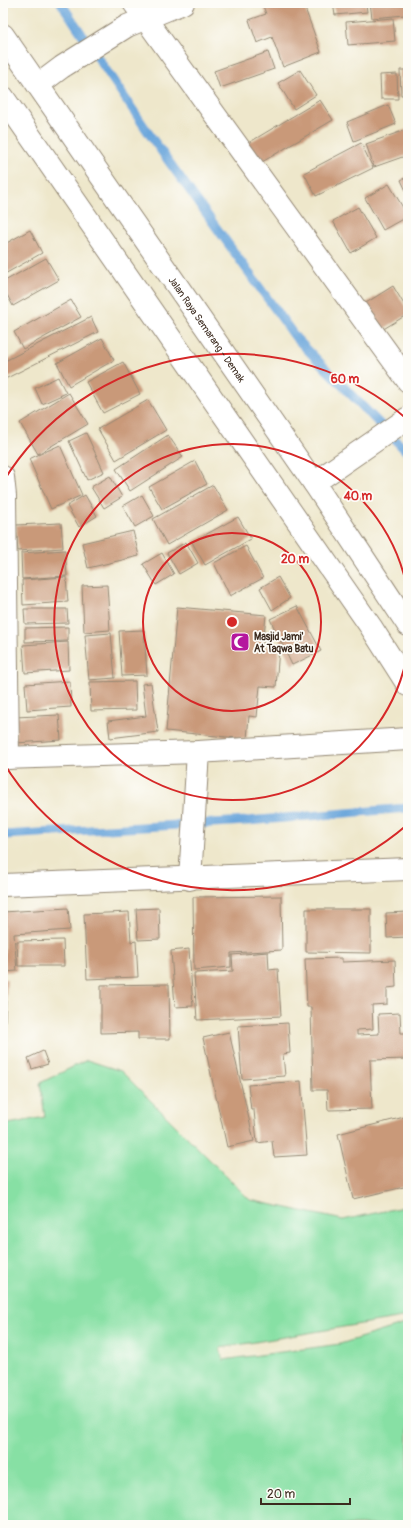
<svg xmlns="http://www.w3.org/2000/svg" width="411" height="1528" viewBox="0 0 411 1528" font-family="Pangolin,sans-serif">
<rect width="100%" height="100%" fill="#fdfcf7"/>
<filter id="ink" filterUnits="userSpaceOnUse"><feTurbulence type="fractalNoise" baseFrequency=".025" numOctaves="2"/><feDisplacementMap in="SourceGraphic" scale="8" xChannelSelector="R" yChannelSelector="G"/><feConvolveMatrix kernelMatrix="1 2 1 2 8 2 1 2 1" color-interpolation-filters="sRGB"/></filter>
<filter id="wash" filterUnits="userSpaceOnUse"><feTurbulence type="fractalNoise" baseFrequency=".012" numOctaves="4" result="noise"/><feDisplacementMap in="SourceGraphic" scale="16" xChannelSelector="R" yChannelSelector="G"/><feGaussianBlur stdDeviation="0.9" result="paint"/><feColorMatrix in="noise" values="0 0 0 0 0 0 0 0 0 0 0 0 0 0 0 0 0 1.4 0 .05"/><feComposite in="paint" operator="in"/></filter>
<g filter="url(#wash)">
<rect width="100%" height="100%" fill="#eee7cb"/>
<path fill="#87e0a4" stroke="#618561" d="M87,1060L121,1071L250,1200L343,1220L408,1206V1316L220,1348L223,1360L340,1344L408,1323V1525H3V1125L45,1117L40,1083Z"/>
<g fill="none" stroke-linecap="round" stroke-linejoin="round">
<g stroke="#6aa6db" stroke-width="9">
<path d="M61,3L154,141L296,338L408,453"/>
<path d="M3,835L247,821L408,808"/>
</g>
</g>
<g id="blocks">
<g fill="#c99979">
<path d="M262,3H303L321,52L283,67L272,37L257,43L249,20L266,14Z"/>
<path d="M333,3H366L367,12L335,15Z"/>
<path d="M370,3H408V17H405V15L372,18Z"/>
<path d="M393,18L395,41L348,45L346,22Z"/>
<path d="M268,52L274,69L220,88L214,71Z"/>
<path d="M300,70L316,95L294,109L278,83Z"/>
<path d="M400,70H408V95H401Z"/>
<path d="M397,74L398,99H381L380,75Z"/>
<path d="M320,100L333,120L257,165L245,145Z"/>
<path d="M388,105L396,124L354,141L347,122Z"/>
<path d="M408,129V155L374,167L366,144Z"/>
<path d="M361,143L373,168L316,196L304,173Z"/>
<path d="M408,176V195L401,180Z"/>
<path d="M389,184L408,216L383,230L365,198Z"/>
<path d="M358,207L376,238L351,253L333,221Z"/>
<path d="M30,230L42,253L3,275V245Z"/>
<path d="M46,258L59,280L13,306L3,287V282Z"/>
<path d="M393,286L408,311V314L377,333L361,306Z"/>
<path d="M71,300L81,317L23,349L14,332Z"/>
<path d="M91,317L98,332L3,380V362Z"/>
<path d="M102,338L114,360L69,386L57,363Z"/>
<path d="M123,362L140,394L103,413L86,382Z"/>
<path d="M58,377L66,393L42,404L35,388Z"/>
<path d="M69,393L88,424L38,454L20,423Z"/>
<path d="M148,400L166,430L116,460L98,429Z"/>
<path d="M86,433L104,472L87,480L69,441Z"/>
<path d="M168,435L183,457L130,491L116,469Z"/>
<path d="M60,445L82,495L51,509L29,459Z"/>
<path d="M195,461L207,484L162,509L149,487Z"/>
<path d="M110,476L122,497L104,508L91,487Z"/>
<path d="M213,485L228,510L167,545L153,519Z"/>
<path d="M85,495L97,516L79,527L67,506Z"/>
<path d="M142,495L154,516L135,527L123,506Z"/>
<path d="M238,517L251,539L205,565L192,542Z"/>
<path d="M61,523L63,548L18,551L16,525Z"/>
<path d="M133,531L139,556L88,568L82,543Z"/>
<path d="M186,542L198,563L179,574L167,553Z"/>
<path d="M246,546L263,578L230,596L214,563Z"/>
<path d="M65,550L67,576L22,579L21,553Z"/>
<path d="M162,553L174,574L156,585L143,564Z"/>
<path d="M66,577L68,602L23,605L22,580Z"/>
<path d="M278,577L290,598L272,610L260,588Z"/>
<path d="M107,585L110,630L84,632L82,586Z"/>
<path d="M297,606L321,651L292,665L270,619Z"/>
<path d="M177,607L266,615L263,646L279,648L276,687L260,686L257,717L249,716L247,739L166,731Z"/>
<path d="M24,609H67L68,623L25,624Z"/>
<path d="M68,627V641L25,642V628Z"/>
<path d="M144,630L147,675L122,676L119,631Z"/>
<path d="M111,633L115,678L89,680L85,635Z"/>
<path d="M68,642L69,670L25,673L23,645Z"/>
<path d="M70,681L71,707L27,710L25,684Z"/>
<path d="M135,681L136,710L91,711L90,682Z"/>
<path d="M151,683L158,732L110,738L108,721L146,716L142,684Z"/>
<path d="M59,715L61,740L16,743L15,717Z"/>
<path d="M281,896L282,950L231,953V967L194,970L193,897Z"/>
<path d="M68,908L70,930L14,934L17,971L5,972L3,912Z"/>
<path d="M159,908L160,939L138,940L136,909Z"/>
<path d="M306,909H371V953L306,952Z"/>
<path d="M129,912L131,942L136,941L138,977L87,979L84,914Z"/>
<path d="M408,912V937L387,938L386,913Z"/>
<path d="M63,940L64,966H18L17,941Z"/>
<path d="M189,949L193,1006L175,1007L171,951Z"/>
<path d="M268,952L269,970L278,969L281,1016L197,1020L194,973L233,971L232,955Z"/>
<path d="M342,958V962L395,960L396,987L387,988V1004L372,1005L373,1029L357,1030V1035L379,1034L378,1014L400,1013L401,1033H408V1059L370,1060L372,1109L328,1110L327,1090H313L311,1007H307L305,959Z"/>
<path d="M3,979H7L5,1022H3Z"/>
<path d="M169,984L170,1039H138V1032L101,1033V985Z"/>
<path d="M288,1023L290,1053L283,1054L285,1076L242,1079L238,1026Z"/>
<path d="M229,1032L254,1141L227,1147L203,1038Z"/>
<path d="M43,1051L48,1064L32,1069L28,1058Z"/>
<path d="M301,1081L307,1155L274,1157L272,1141L257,1143L254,1110H251L248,1085Z"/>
<path d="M408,1116V1186L353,1199L338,1134Z"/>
</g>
</g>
</g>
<g filter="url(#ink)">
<use href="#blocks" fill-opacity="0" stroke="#948874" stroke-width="1"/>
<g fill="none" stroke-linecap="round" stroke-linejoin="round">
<defs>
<g id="minor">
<path d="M134,3L408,381"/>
<path d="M38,85L62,67L127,26L183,3"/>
<path d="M3,477L5,496L8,758"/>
<path d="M314,483L408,418"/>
<path d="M3,758L198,752L408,739"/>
<path d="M190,879L198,752"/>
<path d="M3,885L408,869"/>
</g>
<g id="trunk">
<path id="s1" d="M3,35L314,483L408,625"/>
<path d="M3,97L371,627L408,685"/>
</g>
</defs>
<use href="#minor" stroke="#948874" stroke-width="24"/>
<use href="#trunk" stroke="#948874" stroke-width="24"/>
<use href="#minor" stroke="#fff" stroke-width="22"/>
<use href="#trunk" stroke="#fff" stroke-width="22"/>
</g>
</g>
<g fill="none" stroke="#d62828" stroke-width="2">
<circle cx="232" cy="622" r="89"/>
<path d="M408 650A178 178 0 1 1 408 594"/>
<path d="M408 824A268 268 0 0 1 3 762M3 482A268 268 0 0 1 408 420"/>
</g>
<defs>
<symbol id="mosque-square" viewBox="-11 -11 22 22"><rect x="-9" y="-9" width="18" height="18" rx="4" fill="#b5179e" stroke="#fdfcf7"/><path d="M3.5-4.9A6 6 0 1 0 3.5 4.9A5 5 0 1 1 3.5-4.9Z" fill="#fff"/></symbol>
</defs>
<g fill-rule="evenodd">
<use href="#mosque-square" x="229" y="631" width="22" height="22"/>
</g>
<g text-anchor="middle" stroke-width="3.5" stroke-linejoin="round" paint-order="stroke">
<g font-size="10" fill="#3b2a1e" stroke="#fdfcf7">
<text dy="4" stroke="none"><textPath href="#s1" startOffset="358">Jalan Raya Semarang - Demak</textPath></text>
</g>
<g font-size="10" font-weight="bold" fill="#3b2a1e" stroke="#fdfcf7" text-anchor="start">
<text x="254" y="640">Masjid Jami'<tspan x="254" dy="12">At Taqwa Batu</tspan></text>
</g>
</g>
<circle cx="232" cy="622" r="6" fill="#d62828" stroke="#fdfcf7" stroke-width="2"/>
<g font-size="12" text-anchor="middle" font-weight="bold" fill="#d62828" stroke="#fdfcf7" stroke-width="3.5" stroke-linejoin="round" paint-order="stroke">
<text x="345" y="383">60 m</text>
<text x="358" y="500">40 m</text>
<text x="295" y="563">20 m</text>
</g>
<rect width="411" height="1528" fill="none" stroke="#fdfcf7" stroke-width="16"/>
<path d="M261 1498v6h89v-6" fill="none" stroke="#3b2a1e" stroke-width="2"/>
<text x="267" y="1498" font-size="12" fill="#3b2a1e" stroke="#fdfcf7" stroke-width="3" paint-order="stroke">20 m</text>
</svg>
